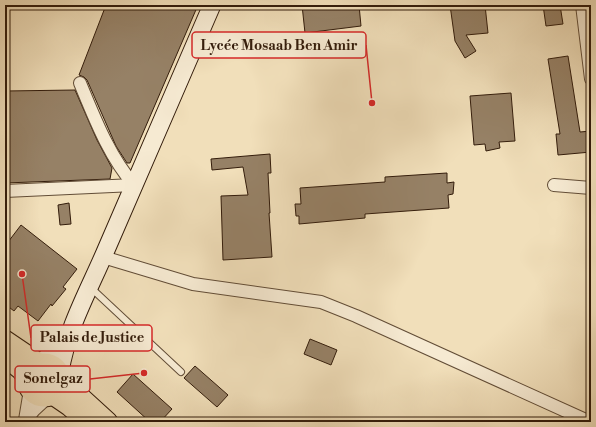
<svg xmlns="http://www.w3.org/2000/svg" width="596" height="427" viewBox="0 0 596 427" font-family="'Libre Bodoni',serif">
<rect width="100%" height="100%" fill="#f1dfba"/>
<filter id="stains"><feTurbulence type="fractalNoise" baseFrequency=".005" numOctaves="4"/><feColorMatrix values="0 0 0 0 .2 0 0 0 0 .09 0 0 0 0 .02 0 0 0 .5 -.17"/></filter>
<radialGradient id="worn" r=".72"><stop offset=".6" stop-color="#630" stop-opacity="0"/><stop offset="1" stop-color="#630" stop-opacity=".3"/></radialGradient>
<g fill="#968166" stroke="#331c0b">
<path d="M106,5H198L130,163H127L116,146L87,80L84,77L79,75Z"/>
<path d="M302,5H359L361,26L305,33Z"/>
<path d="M450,5H485L488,33L466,35L476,51L465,58L455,41Z"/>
<path d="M543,5H560L563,24L546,26Z"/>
<path d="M568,56L580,132L591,131V152L558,155L556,134H560L548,59Z"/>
<path d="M75,90L97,140L112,168L110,179L5,183V91Z"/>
<path d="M511,93L515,141L499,142L500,148L486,151L485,144L474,145L470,96Z"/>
<path d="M270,154L271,173H268L270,213H269L272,257L223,260L221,196L248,195L243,167L212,170L211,159Z"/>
<path d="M447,173V183L454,182L453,194L448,195L449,208L365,214V218L299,224V216H296L295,204H301L300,188L385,182V177Z"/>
<path d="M69,203L71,224L60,225L58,205Z"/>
<path d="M21,225L77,269L63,287L66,289L52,306L51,304L38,321L18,306L14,311L5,304V246Z"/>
<path d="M310,339L337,350L331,365L304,354Z"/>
<path d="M195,366L228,395L217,407L184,378Z"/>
<path d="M133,374L172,409L160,422H150L117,392Z"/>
</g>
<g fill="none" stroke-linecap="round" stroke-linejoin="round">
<defs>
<path id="lane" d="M90,287L181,372"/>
<g id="street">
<path d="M582,5L591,79"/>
<path d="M80,83C95,119 109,156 134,185"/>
<path d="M554,185L591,188"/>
<path d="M5,191L134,185"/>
<path d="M103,257L193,284L321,302L356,316L590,422"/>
<path d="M25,420L30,390"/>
<path d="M25,422L34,410L48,397"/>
</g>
<g id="secondary">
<path d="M43,362L66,334"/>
<path d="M60,372C67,328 89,290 106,250C141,168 177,87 212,5"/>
</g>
<g id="primary">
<path d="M5,340L39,363"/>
<path d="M5,357L21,370L27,378"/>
<circle cx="44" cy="380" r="17"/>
<path d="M62,380L108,422"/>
<path d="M53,395L69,406L87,422"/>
</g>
</defs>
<use href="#lane" stroke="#624d37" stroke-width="8"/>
<use href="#street" stroke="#624d37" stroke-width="14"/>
<use href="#secondary" stroke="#331c0b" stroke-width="19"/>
<use href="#primary" stroke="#331c0b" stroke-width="21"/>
<use href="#lane" stroke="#f6ead2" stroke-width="6"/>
<use href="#street" stroke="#f6ead2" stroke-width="12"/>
<use href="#secondary" stroke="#f6ead2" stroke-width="17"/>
<use href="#primary" stroke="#f1dfba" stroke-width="19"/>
</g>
<path fill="none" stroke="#d62828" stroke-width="1.5" d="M372 103L366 45M22 274L31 338M144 373L90 379"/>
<g fill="#d62828" stroke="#f6ead2" stroke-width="1.5">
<circle cx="372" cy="103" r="4"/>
<circle cx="22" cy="274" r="4"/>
<circle cx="144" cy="373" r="4"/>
</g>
<g fill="#f6ead2" stroke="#d62828" stroke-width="1.5">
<rect x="192" y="32" width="174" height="26" rx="4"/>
<rect x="31" y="325" width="121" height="26" rx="4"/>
<rect x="15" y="366" width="75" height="26" rx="4"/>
</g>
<g font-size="14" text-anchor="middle" font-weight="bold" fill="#331c0b">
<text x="279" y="50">Lycée Mosaab Ben Amir</text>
<text x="92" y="342">Palais de Justice</text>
<text x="53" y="383">Sonelgaz</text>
</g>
<rect width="596" height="427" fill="none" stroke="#f1dfba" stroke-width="20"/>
<rect x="6" y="6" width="584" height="415" fill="none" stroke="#331c0b" stroke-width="2"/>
<rect x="10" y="10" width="576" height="407" fill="none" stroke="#331c0b"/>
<rect width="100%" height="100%" filter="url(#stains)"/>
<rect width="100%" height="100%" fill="url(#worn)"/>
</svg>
